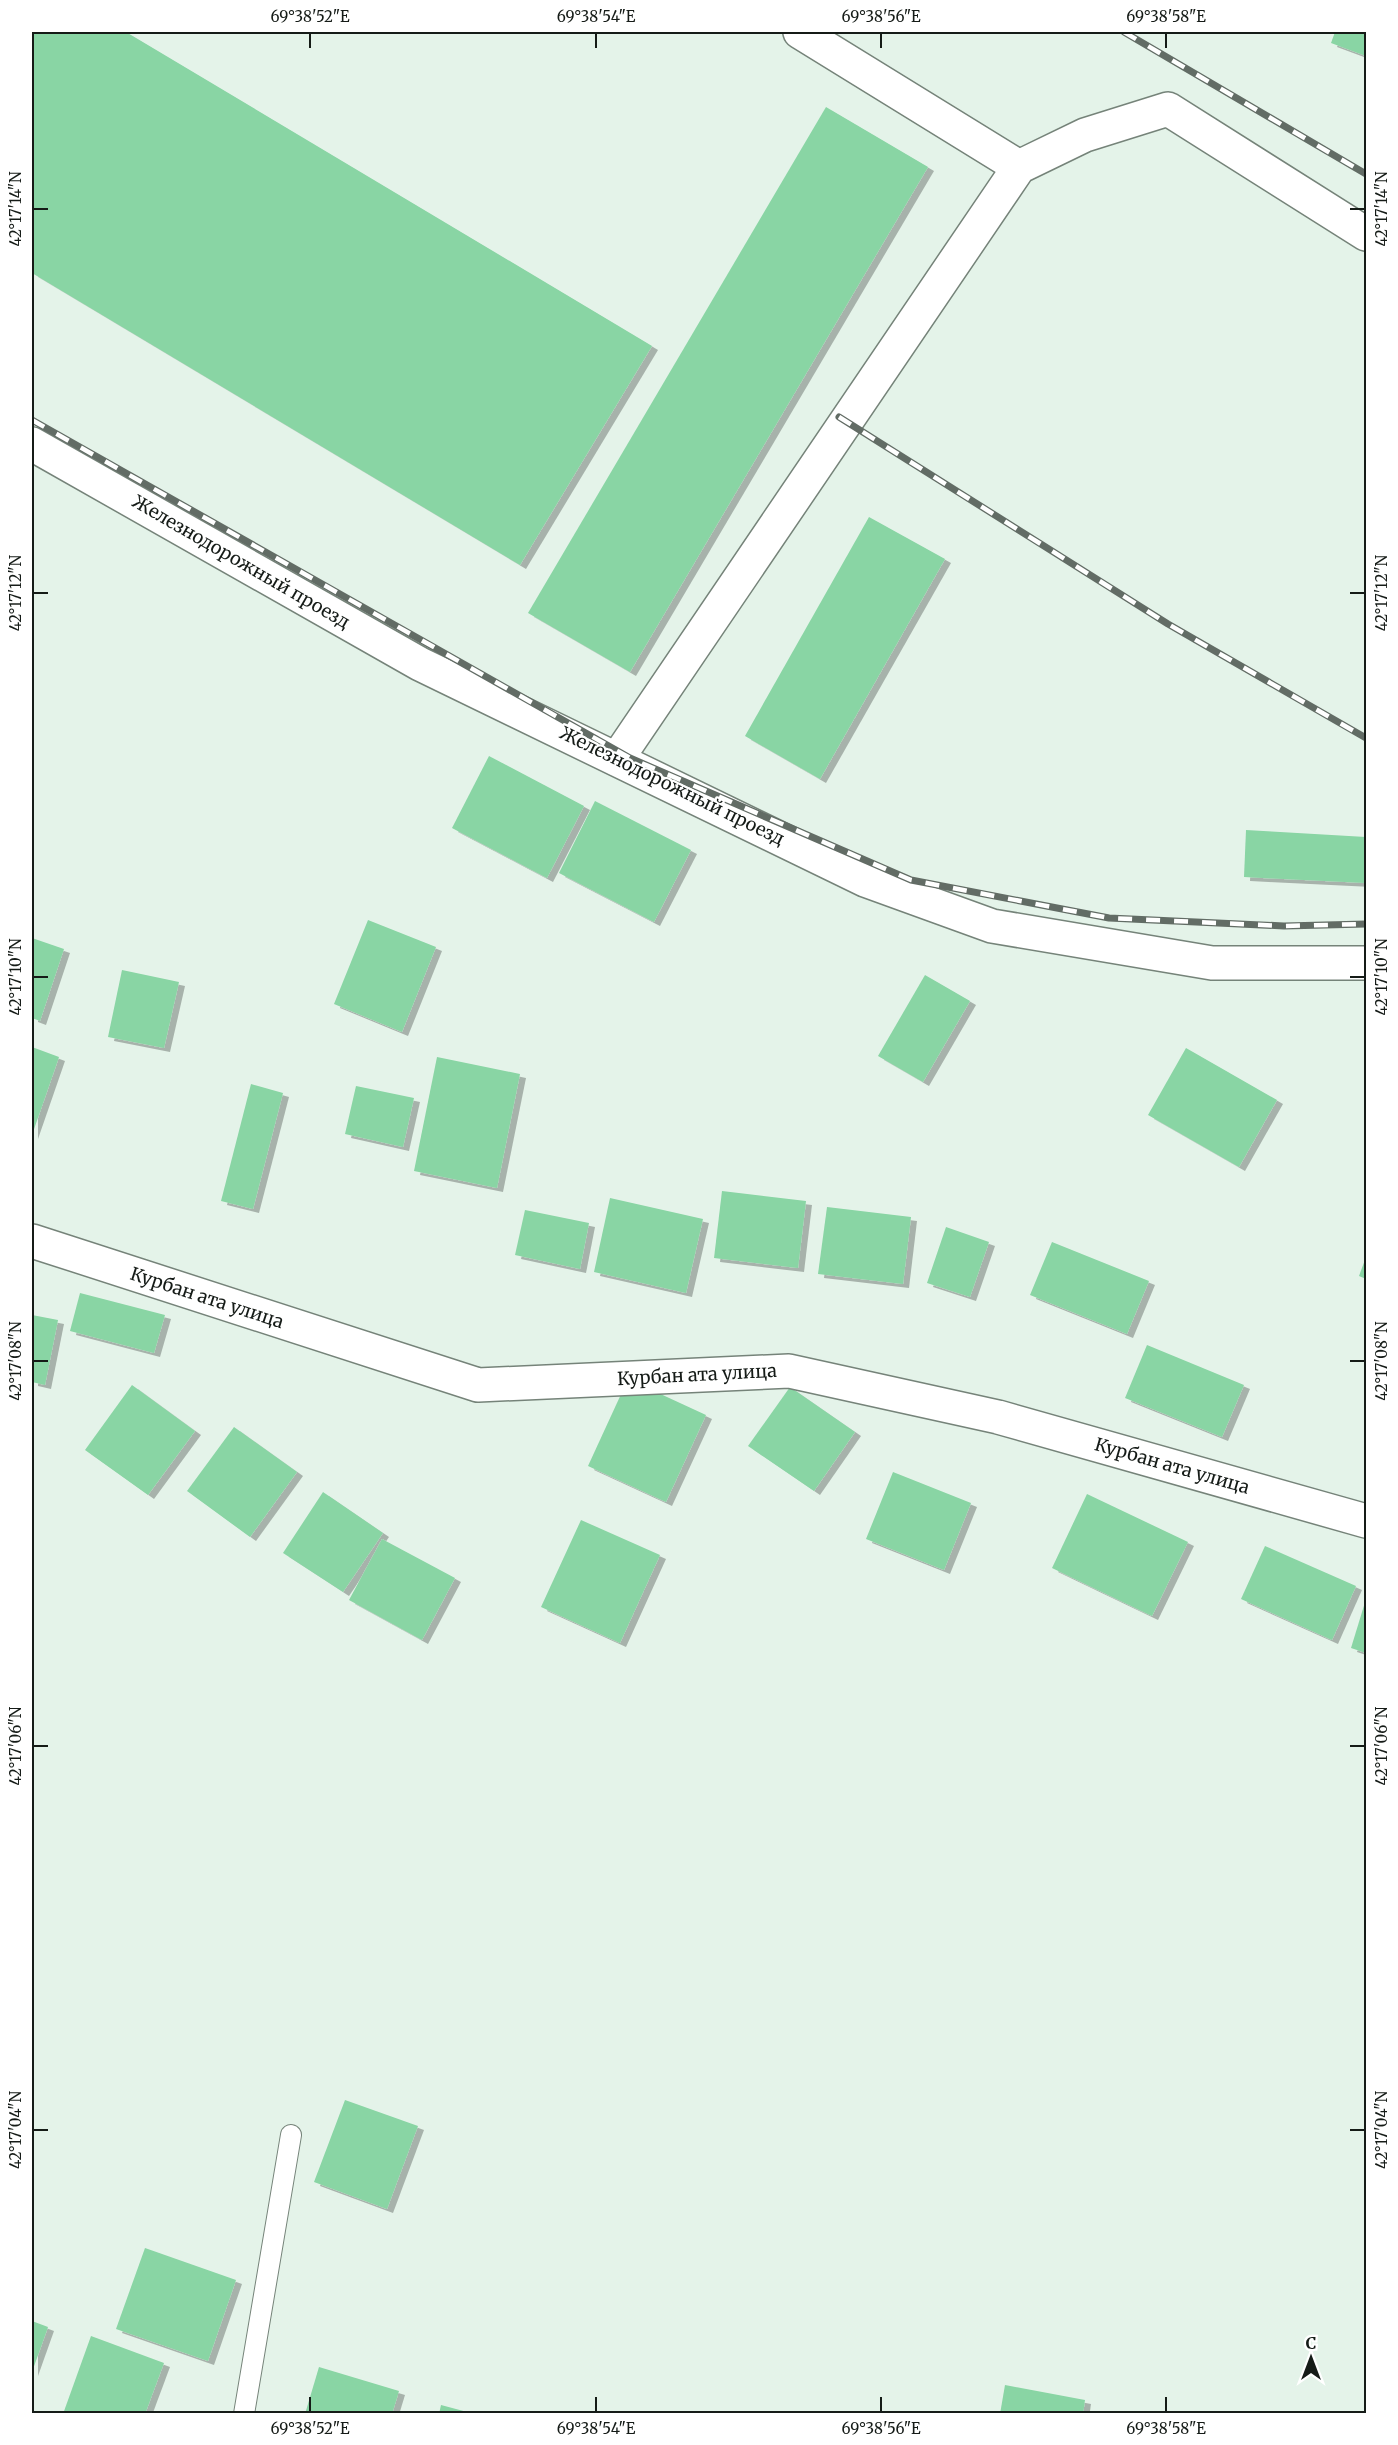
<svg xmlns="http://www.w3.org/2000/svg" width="1398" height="2445" viewBox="0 0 1398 2445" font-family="Merriweather,serif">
<defs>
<filter id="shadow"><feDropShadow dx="6" dy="4" stdDeviation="0" flood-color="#0004"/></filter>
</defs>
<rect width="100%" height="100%" fill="#e4f3e9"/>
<g fill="#89d5a4" filter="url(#shadow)">
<path d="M32,32H126L652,346L520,565L32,273Z"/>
<path d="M1335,32H1366V56L1331,43Z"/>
<path d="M826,107L928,167L630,672L528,613Z"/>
<path d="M869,517L945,559L820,779L745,736Z"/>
<path d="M489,756L584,806L547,878L452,828Z"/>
<path d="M595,801L691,850L654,922L559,873Z"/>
<path d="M1246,830L1366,837V883L1244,877Z"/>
<path d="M368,920L436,947L402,1032L334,1004Z"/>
<path d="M32,938L64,949L40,1021L32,1018Z"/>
<path d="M122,970L179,982L164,1048L108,1037Z"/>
<path d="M925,975L970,1001L923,1082L878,1056Z"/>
<path d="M32,1047L59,1057L32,1135Z"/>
<path d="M1186,1048L1277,1100L1239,1167L1148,1115Z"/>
<path d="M437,1057L520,1074L497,1188L414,1171Z"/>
<path d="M251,1084L283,1093L253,1209L221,1201Z"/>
<path d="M356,1086L414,1098L403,1147L345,1134Z"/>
<path d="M722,1191L806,1201L798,1268L714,1258Z"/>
<path d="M610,1198L703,1219L686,1293L594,1272Z"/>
<path d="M827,1207L911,1217L903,1284L818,1274Z"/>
<path d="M525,1210L589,1223L580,1269L515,1255Z"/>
<path d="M946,1227L989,1242L970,1297L927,1283Z"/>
<path d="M1052,1242L1149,1281L1127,1334L1030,1295Z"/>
<path d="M1366,1257V1279L1359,1276Z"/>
<path d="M80,1293L165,1315L154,1353L70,1331Z"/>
<path d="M32,1315L58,1320L45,1385L32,1382Z"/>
<path d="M1147,1345L1244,1385L1222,1437L1125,1398Z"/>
<path d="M628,1379L706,1415L666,1502L588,1466Z"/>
<path d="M132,1385L195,1431L148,1495L85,1450Z"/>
<path d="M790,1387L855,1432L814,1491L748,1446Z"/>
<path d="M234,1427L297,1472L250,1537L187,1491Z"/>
<path d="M893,1472L971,1503L944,1570L866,1539Z"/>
<path d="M323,1492L383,1533L343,1592L283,1553Z"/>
<path d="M1087,1494L1188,1542L1152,1616L1052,1568Z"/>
<path d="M581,1520L660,1555L620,1643L541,1607Z"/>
<path d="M382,1539L455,1578L422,1640L349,1600Z"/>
<path d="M1265,1546L1356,1586L1332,1640L1241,1599Z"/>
<path d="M1366,1599V1653L1351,1648Z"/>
<path d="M345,2100L418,2126L387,2209L314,2182Z"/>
<path d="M145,2248L236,2280L208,2361L116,2329Z"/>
<path d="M32,2321L48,2327L32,2372Z"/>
<path d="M91,2336L164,2363L145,2414H63Z"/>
<path d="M319,2367L399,2391L392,2414H305Z"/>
<path d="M1005,2385L1085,2400L1083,2414H1000Z"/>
<path d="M441,2405L471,2413V2414H439Z"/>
</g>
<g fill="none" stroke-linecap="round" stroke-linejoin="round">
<defs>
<path id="lane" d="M244,2414L291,2135"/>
<g id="street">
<path d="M800,32L1019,167"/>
<path d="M32,444L420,664L865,880L992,926L1212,963H1366"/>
<path d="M617,759L1019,167L1085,135L1168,109L1366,234"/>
<path d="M32,1241L478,1385L789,1371L998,1417L1366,1521"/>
</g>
</defs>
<use href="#lane" stroke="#758379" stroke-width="22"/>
<use href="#street" stroke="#758379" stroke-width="36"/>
<use href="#lane" stroke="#fff" stroke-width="20"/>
<use href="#street" stroke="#fff" stroke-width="33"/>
<defs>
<g id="rail">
<path d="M1124,32L1366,174"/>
<path d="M839,417L1168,624L1366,738"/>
<path d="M32,420L630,758L911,880L1109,918L1284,926L1366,924"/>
</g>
</defs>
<use href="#rail" stroke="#626c65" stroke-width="7"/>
<use href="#rail" stroke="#fff" stroke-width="4.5" stroke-dasharray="14" stroke-linecap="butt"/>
</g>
<path fill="none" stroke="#151b17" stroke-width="2" d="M310,33V48M596,33V48M881,33V48M1166,33V48M33,209H48M1350,209H1365M33,593H48M1350,593H1365M33,977H48M1350,977H1365M33,1361H48M1350,1361H1365M33,1746H48M1350,1746H1365M33,2130H48M1350,2130H1365M310,2397V2412M596,2397V2412M881,2397V2412M1166,2397V2412"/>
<g text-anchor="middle" stroke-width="4.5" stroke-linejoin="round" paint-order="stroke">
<g font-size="18" fill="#151b17" stroke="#fff">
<text transform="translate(241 562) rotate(30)" y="6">Железнодорожный проезд</text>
<text transform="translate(672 786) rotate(26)" y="6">Железнодорожный проезд</text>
<text transform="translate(207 1298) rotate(18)" y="6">Курбан ата улица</text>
<text transform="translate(697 1375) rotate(-3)" y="6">Курбан ата улица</text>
<text transform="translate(1172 1466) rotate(16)" y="6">Курбан ата улица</text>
</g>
</g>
<rect width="1398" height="2445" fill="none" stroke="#ffffff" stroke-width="66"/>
<g transform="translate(1311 2358)" stroke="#ffffff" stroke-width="4.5" paint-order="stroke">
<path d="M0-4.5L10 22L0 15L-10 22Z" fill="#151b17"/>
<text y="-9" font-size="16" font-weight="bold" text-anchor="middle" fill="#151b17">С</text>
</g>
<rect x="33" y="33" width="1332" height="2379" fill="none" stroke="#151b17" stroke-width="2"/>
<g font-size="15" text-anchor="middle" fill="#151b17">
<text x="310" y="22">69°38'52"E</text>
<text x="596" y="22">69°38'54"E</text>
<text x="881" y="22">69°38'56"E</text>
<text x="1166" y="22">69°38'58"E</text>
<text transform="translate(16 209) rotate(-90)" y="5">42°17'14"N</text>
<text transform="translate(1382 209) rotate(-90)" y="5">42°17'14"N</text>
<text transform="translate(16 593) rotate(-90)" y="5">42°17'12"N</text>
<text transform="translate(1382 593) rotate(-90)" y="5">42°17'12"N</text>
<text transform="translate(16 977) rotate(-90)" y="5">42°17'10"N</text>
<text transform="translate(1382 977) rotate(-90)" y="5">42°17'10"N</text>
<text transform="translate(16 1361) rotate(-90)" y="5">42°17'08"N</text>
<text transform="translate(1382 1361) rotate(-90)" y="5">42°17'08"N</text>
<text transform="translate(16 1746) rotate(-90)" y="5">42°17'06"N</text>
<text transform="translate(1382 1746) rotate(-90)" y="5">42°17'06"N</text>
<text transform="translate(16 2130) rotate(-90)" y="5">42°17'04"N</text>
<text transform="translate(1382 2130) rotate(-90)" y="5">42°17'04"N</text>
<text x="310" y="2434">69°38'52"E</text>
<text x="596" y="2434">69°38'54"E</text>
<text x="881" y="2434">69°38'56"E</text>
<text x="1166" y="2434">69°38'58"E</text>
</g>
</svg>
